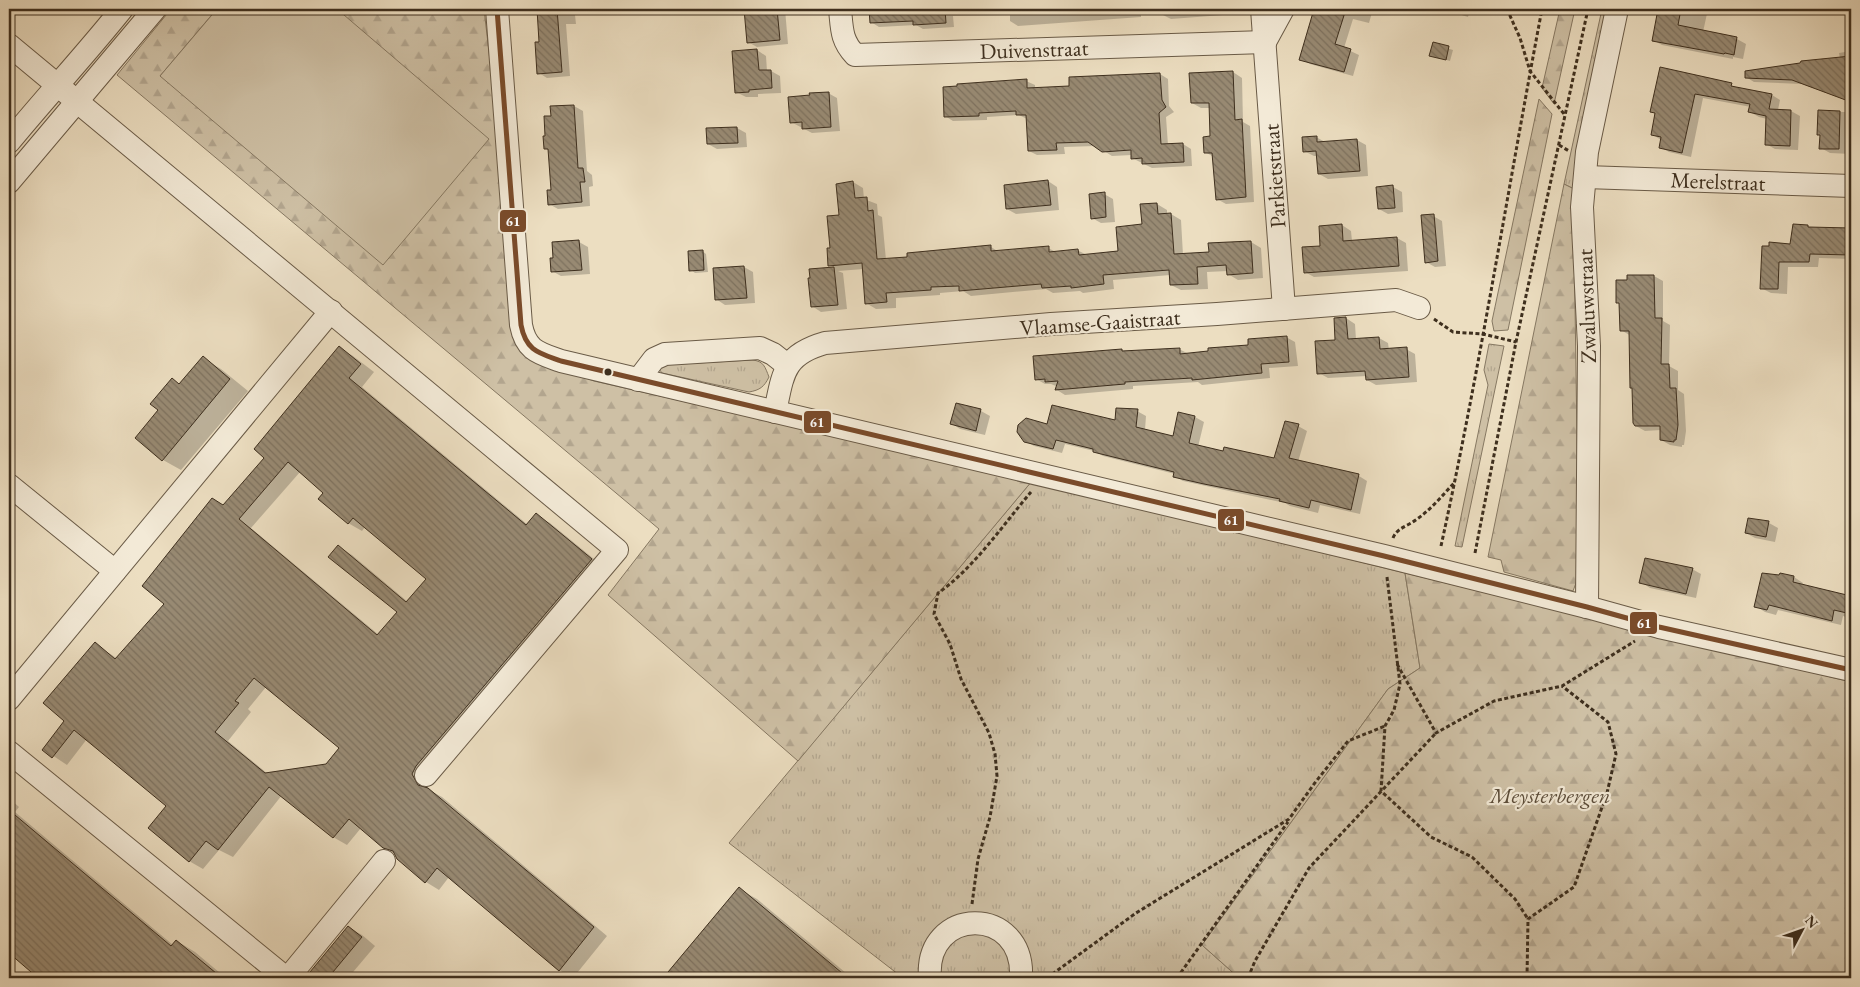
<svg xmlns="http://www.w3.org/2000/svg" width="1860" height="987" viewBox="0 0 1860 987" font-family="'EB Garamond',serif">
<defs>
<pattern id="grass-tufts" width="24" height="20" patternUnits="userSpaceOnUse" patternTransform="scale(1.25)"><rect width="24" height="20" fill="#cec0a5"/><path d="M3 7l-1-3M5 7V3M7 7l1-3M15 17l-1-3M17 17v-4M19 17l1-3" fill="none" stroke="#b2a58e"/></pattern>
<pattern id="forest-firs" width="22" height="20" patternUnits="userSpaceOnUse" patternTransform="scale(1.25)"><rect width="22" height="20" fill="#cec0a5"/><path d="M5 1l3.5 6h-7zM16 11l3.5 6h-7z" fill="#b2a58e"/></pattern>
<pattern id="building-back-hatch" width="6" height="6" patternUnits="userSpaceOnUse" patternTransform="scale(1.25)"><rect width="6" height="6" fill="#988a73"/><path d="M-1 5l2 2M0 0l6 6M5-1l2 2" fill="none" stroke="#7d715e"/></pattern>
</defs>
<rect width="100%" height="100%" fill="#ecdec1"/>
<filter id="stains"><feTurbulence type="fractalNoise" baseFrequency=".004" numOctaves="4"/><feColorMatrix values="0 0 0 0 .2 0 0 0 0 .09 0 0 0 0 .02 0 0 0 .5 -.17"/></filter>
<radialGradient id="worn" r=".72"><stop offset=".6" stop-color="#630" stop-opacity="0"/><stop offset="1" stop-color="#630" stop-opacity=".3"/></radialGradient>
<g fill="url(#grass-tufts)" stroke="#867862">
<path d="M1602,9H1610L1576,190L1564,184Z"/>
<path d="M1489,344L1504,346L1462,547L1455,546L1488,385L1484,370Z"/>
<path d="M752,360C764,361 765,367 769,377C764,387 760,390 749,392L662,373L659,369L661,365Z"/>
<path d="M1032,481L1405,573L1420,668L1388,689L1202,945L1239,978H903L729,843Z"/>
</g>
<g fill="url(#forest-firs)" stroke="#867862">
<path d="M171,9H212L215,11L160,76L337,9H484L499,138L530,357L594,381L1032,481L798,761L608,595L659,529L117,75Z"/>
<path d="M1560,9H1575L1554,104L1542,88Z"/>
<path d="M1539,99L1552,114L1508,330L1494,331L1492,321Z"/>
<path d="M1564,184L1576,190L1574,235L1579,575L1573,591L1504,572L1501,560L1488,557Z"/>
<path d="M1405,573L1851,682V978H1239L1202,945L1388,689L1420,668Z"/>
</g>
<path fill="#cec0a5" stroke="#867862" d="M217,9H337L489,139L383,265L160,76Z"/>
<g fill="#0003" fill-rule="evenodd">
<path d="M538,9H600V13L575,15L576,24H566L570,76L547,78L539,73L541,43Z"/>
<path d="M752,9H785L788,44L757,47L748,42Z"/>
<path d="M870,9H1141V17L1018,26L1010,21V15L953,16L954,27L923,29L916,25L879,27L871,22Z"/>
<path d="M1163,9H1235L1236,14L1171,19L1163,15Z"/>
<path d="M1315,9H1373L1369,23L1353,19L1344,48L1359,55L1353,76L1310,64L1301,59Z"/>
<path d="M1442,9H1470L1468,17Z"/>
<path d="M1659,9H1708L1703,32L1737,39L1746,44L1743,59L1733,57V59L1662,45L1653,40Z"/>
<path d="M1433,44L1453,50L1450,61L1430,55Z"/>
<path d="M757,50L766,56L767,71H771L780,76L781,93L758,94V97H746L736,92Z"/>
<path d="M1851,51V102L1802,84L1754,82L1746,77L1840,59L1839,53Z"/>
<path d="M1661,68L1731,85L1739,89L1772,95L1780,100L1778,110L1791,111L1800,116L1798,150L1775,149L1766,144L1767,119L1759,117L1750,112L1751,107L1703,98L1691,157L1669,152L1660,147L1661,140L1652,134Z"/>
<path d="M1233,72L1242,78L1243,122L1250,126L1254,202L1226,204L1217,199L1214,157L1205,152L1212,138L1210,108H1201L1192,103Z"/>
<path d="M1160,74L1168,79L1169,106L1174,112L1166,117L1168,145L1183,144L1191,149L1192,166L1152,168L1132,158V155L1112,156L1096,146L1064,147L1065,154L1037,155L1029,151L1027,119L1019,115L987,117V120L953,121L945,116L1026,81L1035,85V89L1071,87Z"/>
<path d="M828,93L837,98L840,131L812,133L791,122Z"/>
<path d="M574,106L583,111L587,171L592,175L593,186L589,187L590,206L558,209L549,204L552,191L549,151L545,148L546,137L552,117Z"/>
<path d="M1819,112H1851V154L1830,153L1821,148V136L1818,134Z"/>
<path d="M737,128L746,133L747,147L717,149L708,144Z"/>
<path d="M1316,137L1325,142L1357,140L1366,145L1368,176L1328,179L1319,174L1318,156H1314L1304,151Z"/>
<path d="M1048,181L1057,187L1059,210L1016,214L1007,209Z"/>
<path d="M853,182L863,188L864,199L877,204L878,215L882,217L886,260L991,247L999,252L1048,248L1056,252L1077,250L1087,255L1119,252L1143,226L1157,204L1167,210V214H1171L1181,220L1183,255L1210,253L1251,242L1261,248L1263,278L1238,280L1228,274V271L1207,272L1208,289L1181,290L1171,285L1170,275L1113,280L1114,289L1083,293L1080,291L1053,293L1046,289L971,296L963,291L940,293V295L896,298V308L876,309L866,303L864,269L838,271L843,273L847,309L821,312L812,306L811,270L835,268L829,265L831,249L840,217Z"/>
<path d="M1393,187L1402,192L1403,212L1388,214L1379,209Z"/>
<path d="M1104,194L1113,199L1115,222L1101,223L1092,218Z"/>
<path d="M1433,216L1442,221L1446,266L1435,267L1426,262Z"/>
<path d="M1342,225L1351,231L1352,241L1397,238L1406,243L1408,271L1314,277L1305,272L1322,247Z"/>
<path d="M1808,226L1811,228L1851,229V259L1819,258L1818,267H1788L1787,294L1771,293L1761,288L1763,247L1792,245Z"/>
<path d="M579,242L588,247L590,274L561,276L552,271Z"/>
<path d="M702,251L706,254L708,272L695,273L691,270Z"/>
<path d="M744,267L753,272L755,303L725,305L716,299L714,269Z"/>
<path d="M1654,276L1663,281V321L1670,325L1669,366L1678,371V390L1684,394L1686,431L1684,445H1682V447L1670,445L1661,440V430L1645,431L1636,426L1633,389L1631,388V336L1621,330L1620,304L1618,303L1628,281Z"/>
<path d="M1346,318L1355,324L1356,340L1379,338L1388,343L1389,350L1406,349L1415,354L1417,382L1376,385L1367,380V376L1328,378L1319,373Z"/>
<path d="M1286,337L1295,342L1298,366L1269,368L1270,378L1202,385L1198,382L1133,386V389L1065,395L1057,390L1058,387L1051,384H1045L1036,379L1122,350L1125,352L1179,349L1189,354L1249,346Z"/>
<path d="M340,348L353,356L374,372L362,387L528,525L536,515L550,523L605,568L425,783L429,790L442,797L607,936L573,978L559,970L449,877L439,890L426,882L395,854L384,847L361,828L347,845L333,837L282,795L233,857L219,850L203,869L189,861L168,806L87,739L67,765L43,749L66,721L95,644L118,659L165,604L224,506L266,458ZM300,472L324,493L348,523L362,531L365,527L428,579L408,602L352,555L339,547L399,612L379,635L251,528ZM266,687L340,748L326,766L268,774L228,741L251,712L248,709Z"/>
<path d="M203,358L221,369L248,391L181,470L163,460L159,410L172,380L181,385Z"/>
<path d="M957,404L981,411L990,416L985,435L960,429L951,423Z"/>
<path d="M1137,411L1146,416L1145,430L1174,437L1179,414L1195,417L1204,422L1198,447L1224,453L1275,459L1298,426L1307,431L1298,462L1359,476L1367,481L1360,514L1320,505L1318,513L1290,506L1285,503L1183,481L1174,476L1175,474L1103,456L1094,451L1065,444L1062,453L1034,446L1025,441L1048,425L1116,421Z"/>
<path d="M1749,520L1769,523L1778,528L1775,542L1755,538L1746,533Z"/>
<path d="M1692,569L1701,574L1696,598L1650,588L1641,582Z"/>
<path d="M1794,577L1803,583L1802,585L1851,602V619L1843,616L1841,625L1778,610L1776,615L1765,612L1756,606Z"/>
<path d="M9,798L19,807L15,812L173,945L177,941L195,952L226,978H40L9,952Z"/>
<path d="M739,889L757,899L852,978H665Z"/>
<path d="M348,927L362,935L375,946L348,978H306Z"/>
</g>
<g fill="url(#building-back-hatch)" stroke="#3e2f1e" fill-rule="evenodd">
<path d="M537,9H557L562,72L537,74L535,42H539Z"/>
<path d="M744,9H777L780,40L747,43Z"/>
<path d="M869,9H945L946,23L913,25V21L870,23Z"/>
<path d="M1314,9H1346L1335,44L1351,49L1344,72L1299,60Z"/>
<path d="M1658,9H1681L1678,25L1737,37L1734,55L1725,53L1724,54L1652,41Z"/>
<path d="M1433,42L1449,46L1446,60L1429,56Z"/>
<path d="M757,49L759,70H771L772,88L749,90V92L735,93L732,51Z"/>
<path d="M1851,56V102L1792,80L1745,78V71L1800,63L1801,61Z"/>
<path d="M1660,67L1732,83L1731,86L1772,94L1769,109L1791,110L1790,146L1765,145L1766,116L1748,112L1750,104L1695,94L1682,153L1659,148L1661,137L1651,135L1655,113L1650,112Z"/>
<path d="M1233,71L1235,120L1242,119L1246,197L1216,200L1212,153H1204L1203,137L1210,136L1209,103H1191L1189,73Z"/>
<path d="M1160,73L1162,100L1166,107L1159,113L1161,144L1183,143L1184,162L1142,164V158L1131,159V150L1102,152L1088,142L1056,143L1057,150L1028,151L1026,115H1016V111L979,113V116L944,117L943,87L957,86V84L1027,79V88L1069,86V77Z"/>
<path d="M829,92L831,127L802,129V122L790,123L788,97L810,95L809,93Z"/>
<path d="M574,105L578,168H583L585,182H580L582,202L548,205L547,190H551L548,149H544L543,136H545L544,116H551L550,106Z"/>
<path d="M1818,110L1840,111L1839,149H1819L1820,135H1817Z"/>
<path d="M737,127L738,143L707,144L706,128Z"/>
<path d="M1317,136V142L1357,139L1360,171L1318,174L1316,151L1303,152L1302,137Z"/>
<path d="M1048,180L1051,205L1006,209L1004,185Z"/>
<path d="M853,181L855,198L867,197L868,211L873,210L877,259L907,257V253L991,245V251L1049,246V252L1078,249L1079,255L1118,251L1116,227L1142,224L1140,204L1157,203L1158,214L1171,213L1174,254L1209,252L1208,243L1251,241L1253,273L1227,275L1226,265L1197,267L1198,284L1170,285L1169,270L1103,275L1104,284L1071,288V286L1042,288L1041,284L959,291V286L931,287V290L886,293L887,302L865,304L862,263L828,266L827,248H830L827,216L839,215L836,184Z"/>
<path d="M1393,185L1395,208L1378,209L1376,187Z"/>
<path d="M1105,192L1106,217L1091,219L1089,194Z"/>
<path d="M1434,214L1438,261L1425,263L1421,215Z"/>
<path d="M1342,224L1343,241L1397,237L1399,266L1304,273L1302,247L1320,246L1319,226Z"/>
<path d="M1793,224L1808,225V227L1851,228V255L1810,254L1809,262H1779L1778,289H1760L1762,246H1769V242L1790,244Z"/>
<path d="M579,240L582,270L551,272L550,258H553L552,242Z"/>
<path d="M703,250L704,270L689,271L688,251Z"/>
<path d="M744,266L747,298L715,300L713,268Z"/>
<path d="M834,267L838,305L811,307L808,278H810L809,269Z"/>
<path d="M1627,275H1654L1655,318H1662L1661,364H1669L1670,388H1676L1678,425L1676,440H1674V442L1660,440V426H1635L1633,423L1632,388H1630L1629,331H1620L1619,303H1616V280H1627Z"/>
<path d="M1346,317L1348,339L1379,337L1380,349L1407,347L1409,377L1366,380L1365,371L1317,374L1315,341L1335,340L1334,318Z"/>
<path d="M1287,336L1289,362L1261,364L1262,373L1192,380V378L1125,382V384L1055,390L1058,381L1045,382V379L1035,380L1033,356L1122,349V351L1180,348V354L1208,351V348L1248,345V339Z"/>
<path d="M339,346L361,364L349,378L526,525L536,513L592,559L416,766L412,774L418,785L428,788L594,927L559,971L437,868L425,883L397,859L393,851L383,848L349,819L333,838L269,787L218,850L206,841L189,862L148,828L166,806L74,730L52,758L42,750L64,721L43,703L95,642L115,659L164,604L142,586L212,498L223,505L264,458L254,449ZM288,462L323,493L318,499L348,524L353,518L426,579L406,602L338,545L328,557L397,612L377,635L239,519ZM254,678L339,748L326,764L265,773L215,732L239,703L235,701Z"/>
<path d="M203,356L230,379L162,461L135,438L158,410L150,404L172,378L179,384Z"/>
<path d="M956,403L981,409L976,431L950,424Z"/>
<path d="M1052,405L1115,420L1116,408L1138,409L1136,427L1173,436L1178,412L1195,416L1189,443L1223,451L1224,447L1274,458L1285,421L1299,424L1289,458L1359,474L1351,510L1311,500L1309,508L1279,501L1280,499L1204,484L1173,477L1174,472L1093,452V449L1056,440L1053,449L1024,442L1017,432L1018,425L1026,418L1047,424Z"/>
<path d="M1748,518L1769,521L1766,537L1745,533Z"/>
<path d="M1645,558L1693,568L1686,594L1639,583Z"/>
<path d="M1762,573L1779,575L1780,573L1794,576L1793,582L1851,596V614L1834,610L1832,621L1769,605L1767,610L1754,607Z"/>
<path d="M9,810L171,946L176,940L222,978H38L9,953Z"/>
<path d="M739,887L848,978H663Z"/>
<path d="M348,926L362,937L328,978H305Z"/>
</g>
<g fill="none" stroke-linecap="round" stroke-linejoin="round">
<defs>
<g id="minor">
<path d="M497,9L521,325C526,351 539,353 561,361L1384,556L1587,607L1659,627L1851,670"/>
<path d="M840,9C842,29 841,40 855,55L1265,42"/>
<path d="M1262,9L1284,309"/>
<path d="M1265,42L1283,9"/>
<path d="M9,45L617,550L426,775"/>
<path d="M9,142C46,97 86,54 122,9"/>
<path d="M1585,177L1851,186"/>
<path d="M9,182L155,9"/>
<path d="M638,380L654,359L665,354L760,348L773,354L787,365"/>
<path d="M775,412C783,374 783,355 825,343L1051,324L1217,314L1396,300L1419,308"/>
<path d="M9,485L115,571"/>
<path d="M1587,607L1589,346L1582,207L1587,152L1617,9"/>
<path d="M9,699L331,311"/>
<path d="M9,752L286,978"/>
<path d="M288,978L384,861"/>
<path d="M930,978C924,906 1025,904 1021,978"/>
</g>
</defs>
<use href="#minor" stroke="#6a5b47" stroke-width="24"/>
<g stroke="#3e2f1e" stroke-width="3" stroke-dasharray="4 2.5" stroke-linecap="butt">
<path d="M1507,9L1520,38L1530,71L1564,114"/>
<path d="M1559,145L1569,151"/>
<path d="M1434,319L1453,332L1483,334L1516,342"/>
<path d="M1393,538C1396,530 1404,527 1411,523C1428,513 1441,497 1454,483"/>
<path d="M1441,546C1480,368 1508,188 1542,9"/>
<path d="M1475,553L1516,342L1588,9"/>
<path d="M1387,577L1400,684L1394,710L1385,726L1381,791L1431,837L1472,857L1515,899L1528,919"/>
<path d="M1397,664L1436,733L1494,701L1562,686L1635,641"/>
<path d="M972,904L978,859L990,817L997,776L995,754L989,733L961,679L950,644L934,614L938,593C973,569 1003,525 1031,492"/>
<path d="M1047,978L1136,913L1289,819L1314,784L1348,741L1385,726"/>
<path d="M1177,978L1288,822"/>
<path d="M1248,978L1255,961L1309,868L1436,733"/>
<path d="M1527,978L1528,919L1574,887L1607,793L1616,754L1608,722L1562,686"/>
</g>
<use href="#minor" stroke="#f3ead7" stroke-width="22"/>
<defs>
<path id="bus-1" d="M497,9L521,325C526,351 539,353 561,361L1384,556L1587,607L1659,627L1851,670"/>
</defs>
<use href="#bus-1" stroke="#f3ead7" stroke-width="9"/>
<use href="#bus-1" stroke="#7a4b2a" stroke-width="5"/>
</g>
<circle fill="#3e2f1e" stroke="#f3ead7" stroke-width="2" cx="608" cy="372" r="4.5"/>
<g text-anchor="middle" stroke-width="4.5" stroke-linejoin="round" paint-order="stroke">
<g font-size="22" fill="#3e2f1e" stroke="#f3ead7">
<text transform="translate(1034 49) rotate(-2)" y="8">Duivenstraat</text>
<text transform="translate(1274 176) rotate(-94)" y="8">Parkietstraat</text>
<text transform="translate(1718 181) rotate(2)" y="8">Merelstraat</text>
<text transform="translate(1586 306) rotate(-92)" y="8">Zwaluwstraat</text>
<text transform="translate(1100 322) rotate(-4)" y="8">Vlaamse-Gaaistraat</text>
</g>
<g font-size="22" font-style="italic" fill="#5b4c39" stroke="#f3ead7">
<text x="1550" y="803">Meysterbergen</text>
</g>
</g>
<g stroke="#f3ead7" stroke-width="2">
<rect x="499" y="209" width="28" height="24" rx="5" fill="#7a4b2a"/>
<rect x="803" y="410" width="29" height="24" rx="5" fill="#7a4b2a"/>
<rect x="1217" y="508" width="28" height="24" rx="5" fill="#7a4b2a"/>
<rect x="1629" y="611" width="29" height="24" rx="5" fill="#7a4b2a"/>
</g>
<g font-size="14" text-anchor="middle" font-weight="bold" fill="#fff">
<text x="513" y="226">61</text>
<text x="817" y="427">61</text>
<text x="1231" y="525">61</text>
<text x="1644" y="628">61</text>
</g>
<rect width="1860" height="987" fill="none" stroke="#ecdec1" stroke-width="30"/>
<rect x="10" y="10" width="1840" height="967" fill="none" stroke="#3e2f1e" stroke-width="2.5"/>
<rect x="15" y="15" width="1830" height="957" fill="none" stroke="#3e2f1e"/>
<g transform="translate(1802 930) rotate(49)" stroke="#f3ead7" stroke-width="4" paint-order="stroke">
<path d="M0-4L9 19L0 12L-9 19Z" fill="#3e2f1e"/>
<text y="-8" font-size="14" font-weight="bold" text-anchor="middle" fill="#3e2f1e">N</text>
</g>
<rect width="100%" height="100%" filter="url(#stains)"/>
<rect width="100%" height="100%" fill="url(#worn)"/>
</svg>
